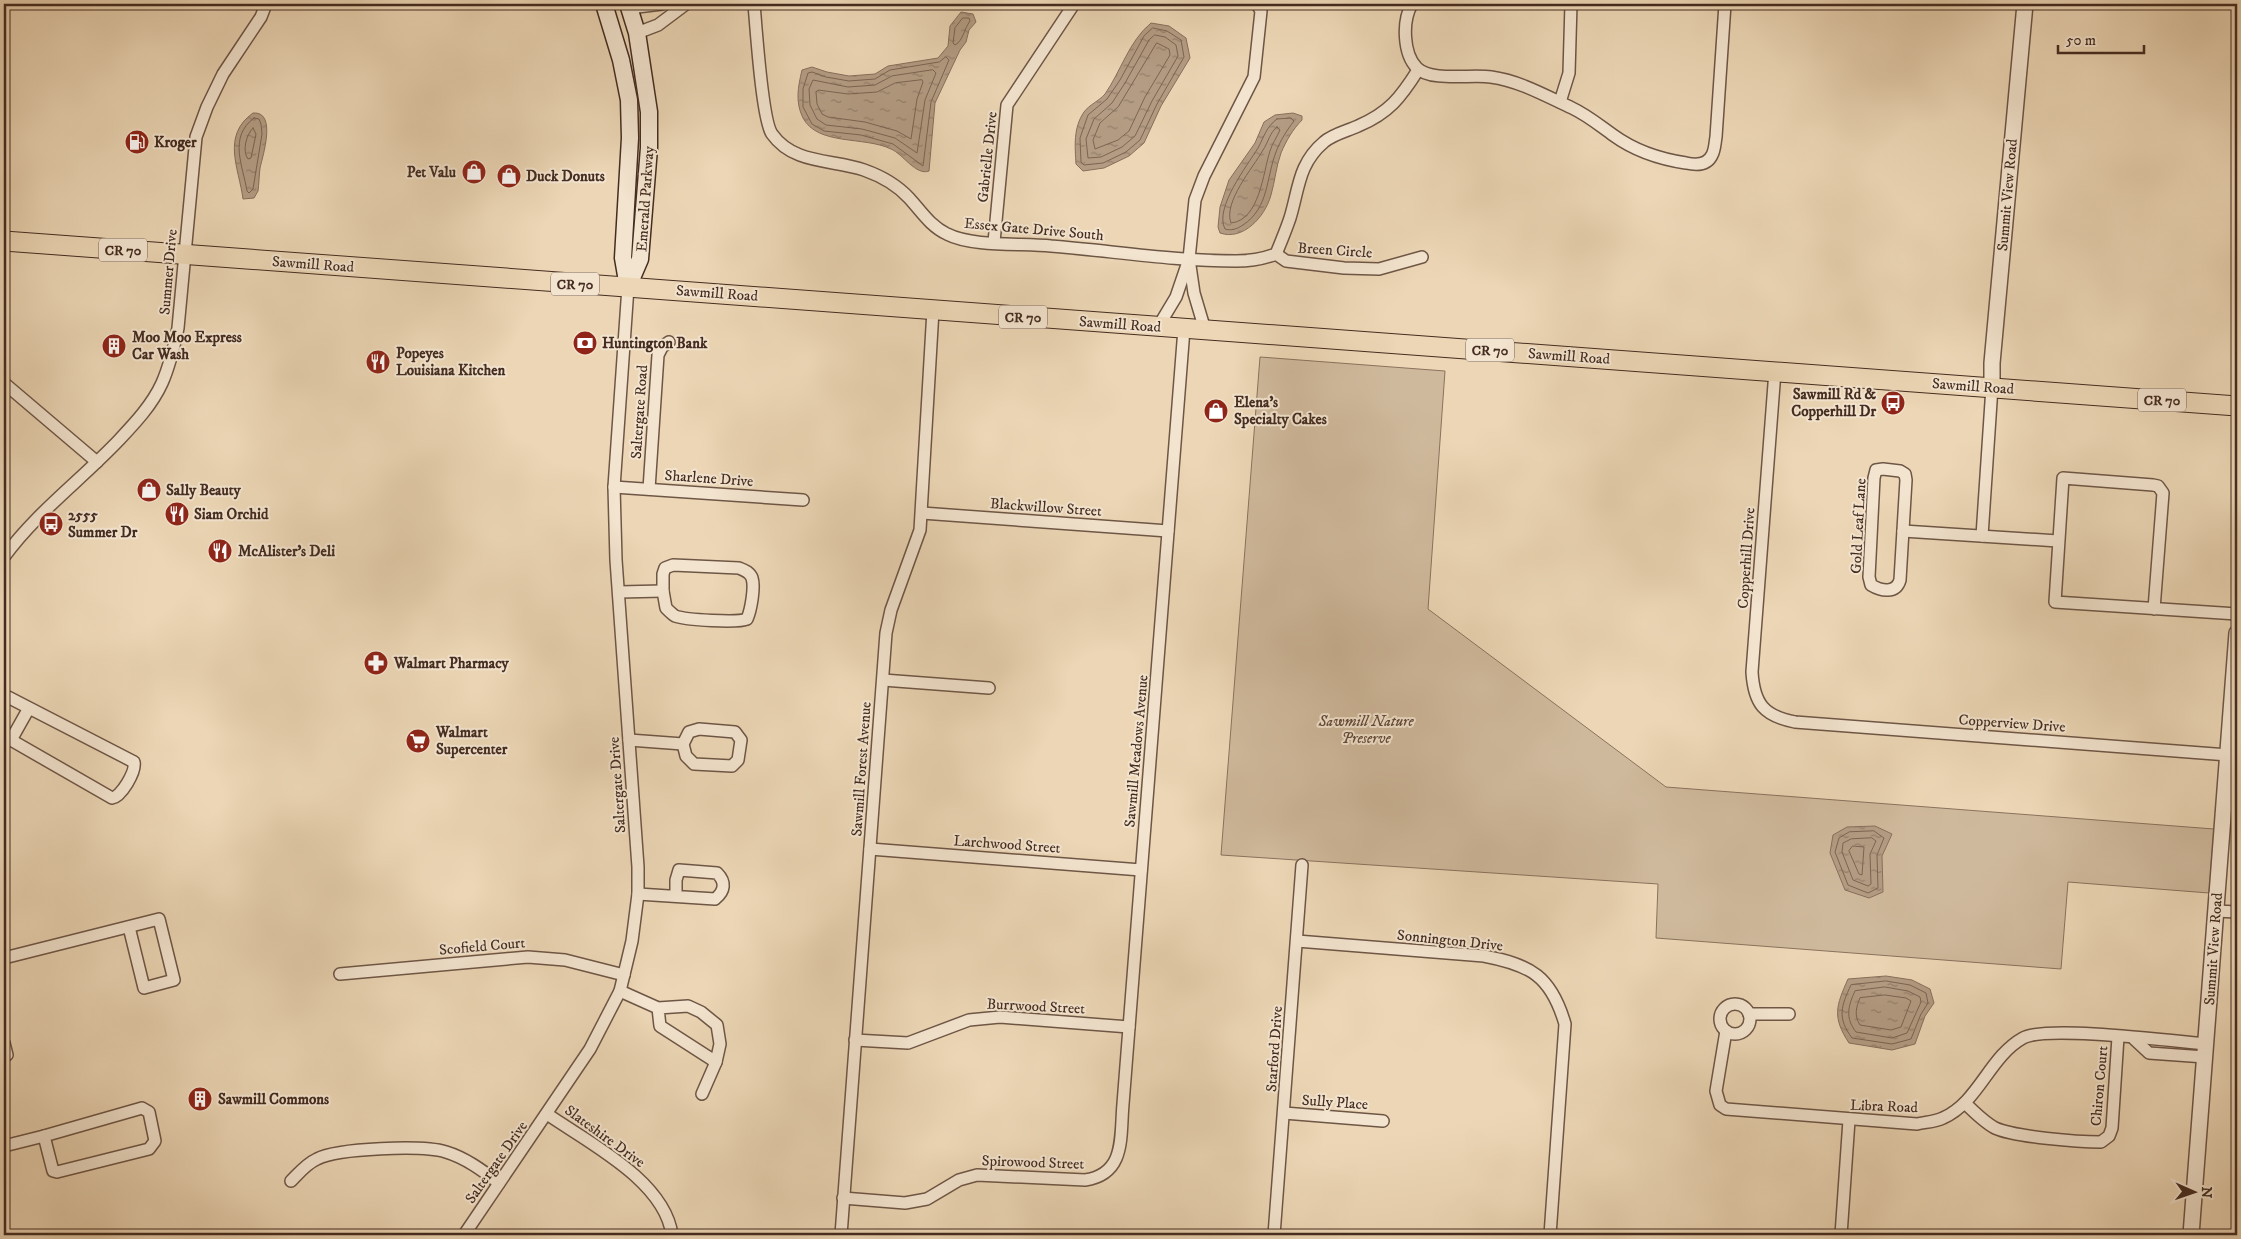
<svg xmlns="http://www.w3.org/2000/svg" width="2241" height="1239" viewBox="0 0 2241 1239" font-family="'IM FELL DW Pica',serif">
<defs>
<pattern id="water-ripples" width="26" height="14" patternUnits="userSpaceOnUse" patternTransform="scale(1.25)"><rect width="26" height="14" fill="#b39c83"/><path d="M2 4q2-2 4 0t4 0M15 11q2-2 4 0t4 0" fill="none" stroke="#937f6b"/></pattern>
</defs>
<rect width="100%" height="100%" fill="#ecd6b5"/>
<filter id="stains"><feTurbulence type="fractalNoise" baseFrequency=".004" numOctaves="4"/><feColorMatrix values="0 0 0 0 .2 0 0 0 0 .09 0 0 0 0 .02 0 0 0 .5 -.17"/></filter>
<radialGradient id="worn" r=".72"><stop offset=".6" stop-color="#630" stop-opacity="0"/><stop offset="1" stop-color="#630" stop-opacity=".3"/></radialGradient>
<path fill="#cfb99c" stroke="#8a725e" d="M1260,357L1445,371L1428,609L1666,787L2214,829L2209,893L2068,882L2061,969L1656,938L1658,884L1221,855Z"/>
<g fill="url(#water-ripples)" stroke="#876f5c">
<path d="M961,12L973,14L976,22L969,30L966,42L960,50L935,103L929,171C916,176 903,154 891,149C864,136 818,146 803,118C795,102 798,87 802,70L812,67L827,72L849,76L875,74L888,66L938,58L948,46L950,26Z"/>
<path d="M1151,23L1169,26L1186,38L1190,58L1161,106L1144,143L1129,156L1104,168L1083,171L1076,164C1075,147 1073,128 1084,112C1089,105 1099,101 1105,94C1121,71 1129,41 1151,23Z"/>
<path d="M253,113C277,111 263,155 260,168C259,176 259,184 258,191L254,198L243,199C239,168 221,136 253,113Z"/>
<path d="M1293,113L1302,116V120C1293,129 1286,141 1281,153C1276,167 1275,181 1271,195C1265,217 1243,241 1220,233L1218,227L1220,207L1229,180L1255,143L1264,122L1275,115Z"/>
<path d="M1875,826L1892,834L1882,856L1883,892L1869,898L1845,890L1830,853L1833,835L1847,827Z"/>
<path d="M1886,976L1912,980L1930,989L1934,1003L1925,1016L1915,1044L1892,1050L1849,1043C1832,1017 1836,1006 1848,979Z"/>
</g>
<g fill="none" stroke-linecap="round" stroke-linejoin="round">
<g stroke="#7c6452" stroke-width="1">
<path d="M963,18H969L970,21C964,29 963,41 955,45L953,43L955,28Z"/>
<path d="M1153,28L1167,31L1181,40L1184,57L1157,104L1140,140L1126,152L1103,163L1084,165L1081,162L1080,138L1088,115L1107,99L1120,80L1144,36Z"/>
<path d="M1155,35L1165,37L1176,45L1178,56L1152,101L1135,136L1122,147L1101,157L1088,158L1086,139L1094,119L1112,103L1125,83L1149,40Z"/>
<path d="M1157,43L1169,49L1170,55L1145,97L1129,131L1118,140L1095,149L1093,140L1100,123L1118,107Z"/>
<path d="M946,57L949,60L931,102L923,166L893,144L861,135L824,131L812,124L803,107V89L808,73L812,72L826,77L849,81L875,79L890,70L939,62Z"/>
<path d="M933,70L936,73L925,100L917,153L895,138L862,129L826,125L817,119L810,105L809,89L813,80L848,87L875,85L892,76Z"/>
<path d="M922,80L923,82L917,99L911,139L897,131L865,122L828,117L822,114L817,104L816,92L818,90L848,94L877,92L895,83Z"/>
<path d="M254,118L259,119L261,124L262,134L253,189L249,193L247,191C243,166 228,137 254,118Z"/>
<path d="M1277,119L1291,118L1294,121C1287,130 1280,141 1276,152C1266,178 1269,208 1243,225C1237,229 1231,231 1225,229C1214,208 1247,166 1258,148C1264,137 1266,127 1277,119Z"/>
<path d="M1277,127L1280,130C1277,137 1272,144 1270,151C1263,172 1260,220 1231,223C1223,202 1253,168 1263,150C1268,143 1270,132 1277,127Z"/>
<path d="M253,128L256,134L251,158L248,159C242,151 246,135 253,128Z"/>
<path d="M1874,831L1884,838L1877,855L1878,888L1868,893L1848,885L1835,852L1839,838L1849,832Z"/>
<path d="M1872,838L1876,841L1870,854L1871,884L1868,886L1853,880L1842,852L1843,843L1851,839Z"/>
<path d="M1853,846L1864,847L1862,875L1859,874L1849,851Z"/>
<path d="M1886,981L1910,985L1926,993L1928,1003L1921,1014L1911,1039L1892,1044L1852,1038C1837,1018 1841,1006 1851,985Z"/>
<path d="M1885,987L1908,991L1920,997L1921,1002L1907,1033L1892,1038L1856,1032C1845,1018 1848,1006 1855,991Z"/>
<path d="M1885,995L1906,998L1911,1001L1901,1027L1891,1030L1860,1025C1854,1016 1856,1007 1860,998Z"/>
</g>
<defs>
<g id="minor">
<path d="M754,4C756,26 762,120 772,134C794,165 833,159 864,170C881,176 897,185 909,198C921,211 930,226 947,234C972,247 1022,243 1051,246C1113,251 1174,261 1236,261C1250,261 1263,259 1276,254C1281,242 1286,230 1290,218C1299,189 1298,164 1324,142C1333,134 1347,131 1358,126C1389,113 1401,97 1418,70"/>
<path d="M1412,4C1402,21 1403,54 1417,68C1431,82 1472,74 1491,77C1520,81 1546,96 1572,108C1587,115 1599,125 1613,135C1635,151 1659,159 1686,163C1695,165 1707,166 1712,155C1715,150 1715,142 1716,137L1725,4"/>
<path d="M629,8L662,4"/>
<path d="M637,33L658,25L686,4"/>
<path d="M1560,102L1569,73L1571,4"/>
<path d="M994,242L1007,105L1074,4"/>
<path d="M1276,254L1286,261L1344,268L1379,269L1422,257"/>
<path d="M1189,259L1194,293L1205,330"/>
<path d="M1158,327L1176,297L1189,259L1195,200L1204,176L1254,77L1261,11L1257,4"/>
<path d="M1775,371L1752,672C1754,704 1764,716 1795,722L2228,755"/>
<path d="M4,383L97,462"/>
<path d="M1883,469L1900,471L1905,474L1906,480L1900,580C1896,594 1881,591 1871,585L1869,577L1874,478L1876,470Z"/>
<path d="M614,487L803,500"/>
<path d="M649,489L658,355L662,347L669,342"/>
<path d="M922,513L1168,531"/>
<path d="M1903,531L2058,541"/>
<path d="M1982,536L1992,387"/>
<path d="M4,557C36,513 81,480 119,440C135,423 152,405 162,383C170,365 174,347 178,328L196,137L207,107L223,74L261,17L266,4"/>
<path d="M673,565L739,568C744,570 750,572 752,578C755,587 751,610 747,619C738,623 686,620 675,616C672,614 668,610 666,608L663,591V574L665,568Z"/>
<path d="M619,592L663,591"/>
<path d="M2154,609L2163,493L2158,486L2153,485L2063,478L2055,602L2237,614"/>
<path d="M883,680L989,688"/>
<path d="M4,695L134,762C136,772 121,797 112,798L11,740L29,708"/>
<path d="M699,729L735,732L741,740L738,760L732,766L694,764L686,756L683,744L689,732Z"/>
<path d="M629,740L683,744"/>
<path d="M870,849L1141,870"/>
<path d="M638,894L715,899C725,891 726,882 717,873L679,870L676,880V896"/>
<path d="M2216,911L2237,912"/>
<path d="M1297,941L1484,956C1531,965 1551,976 1565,1024L1550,1235"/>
<path d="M4,958L159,919L174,980L144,988L129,927"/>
<path d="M340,974L528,957L565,960L624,975"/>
<path d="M620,991L658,1008L688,1006L701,1012L717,1025L720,1044L716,1062L660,1026L658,1008"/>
<circle cx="1735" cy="1019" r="15"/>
<path d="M1749,1014H1789"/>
<path d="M1726,1031L1716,1091L1720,1105L1726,1109L1917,1124C1925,1122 1935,1122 1943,1118C1979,1102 1989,1057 2023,1038C2046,1025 2173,1041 2206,1044"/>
<path d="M2134,1039L2149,1053L2205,1057"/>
<path d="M855,1040L908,1043L969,1020L1000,1017L1129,1027"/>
<path d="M4,1043L7,1055"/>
<path d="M702,1094L716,1062"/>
<path d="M1965,1103C1974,1112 1984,1122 1995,1128C2015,1137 2078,1142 2101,1142L2109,1136L2112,1128L2118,1037"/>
<path d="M142,1108L149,1112L155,1141L149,1149L57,1172L53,1171L44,1136Z"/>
<path d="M1284,1113L1383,1121"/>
<path d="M547,1114C589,1143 665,1181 672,1235"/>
<path d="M4,1146L44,1136"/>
<path d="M291,1181C299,1173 306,1164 317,1159C338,1148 423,1145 446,1152C466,1158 483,1171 499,1183"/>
<path d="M843,1198L905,1203L927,1199L959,1180L977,1175L1085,1180C1126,1174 1120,1137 1123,1104L1184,329"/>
<path d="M464,1235L590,1049L620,991L632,941L638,894V867L616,560L614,487L628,287"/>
<path d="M841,1235L886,633L891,610L920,530L933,310"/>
<path d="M1274,1235L1302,865"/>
<path d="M1841,1235L1849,1120"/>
</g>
<g id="tertiary">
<path d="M1992,387V363L2025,4"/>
<path d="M2191,1235L2237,633"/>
</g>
<g id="secondary">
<path d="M604,4L621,60L629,100L630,138L623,258L628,287"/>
<path d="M628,4L637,33L649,112V148L640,259L628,287"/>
</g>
<path id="primary" d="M4,241L2237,406"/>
</defs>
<use href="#minor" stroke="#6e5646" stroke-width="14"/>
<use href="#tertiary" stroke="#6e5646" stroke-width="18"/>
<use href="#secondary" stroke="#442c21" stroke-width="19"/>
<use href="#primary" stroke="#442c21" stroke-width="21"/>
<use href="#minor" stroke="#f3e4cf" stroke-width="11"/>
<use href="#tertiary" stroke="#f3e4cf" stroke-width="15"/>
<use href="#secondary" stroke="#f3e4cf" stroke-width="16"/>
<use href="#primary" stroke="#ecd6b5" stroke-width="19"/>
</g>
<defs>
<symbol id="fuel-disc" viewBox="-11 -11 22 22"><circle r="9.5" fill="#8f2418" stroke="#f3e4cf"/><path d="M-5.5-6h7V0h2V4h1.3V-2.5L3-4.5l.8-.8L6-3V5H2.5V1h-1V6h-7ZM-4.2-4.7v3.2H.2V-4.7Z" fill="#fff"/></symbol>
<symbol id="shop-disc" viewBox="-11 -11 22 22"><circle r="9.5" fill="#8f2418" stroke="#f3e4cf"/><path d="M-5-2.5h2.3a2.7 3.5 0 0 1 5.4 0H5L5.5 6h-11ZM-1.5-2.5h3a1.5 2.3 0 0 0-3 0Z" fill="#fff"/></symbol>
<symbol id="bank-disc" viewBox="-11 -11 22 22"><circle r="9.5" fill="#8f2418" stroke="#f3e4cf"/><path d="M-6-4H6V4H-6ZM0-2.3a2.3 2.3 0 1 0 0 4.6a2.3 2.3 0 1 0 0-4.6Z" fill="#fff"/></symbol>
<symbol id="building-disc" viewBox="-11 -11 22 22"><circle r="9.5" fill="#8f2418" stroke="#f3e4cf"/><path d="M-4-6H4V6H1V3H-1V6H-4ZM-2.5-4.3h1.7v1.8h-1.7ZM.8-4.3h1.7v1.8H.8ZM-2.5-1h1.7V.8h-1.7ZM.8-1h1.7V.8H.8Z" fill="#fff"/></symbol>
<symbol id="restaurant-disc" viewBox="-11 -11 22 22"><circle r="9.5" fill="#8f2418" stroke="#f3e4cf"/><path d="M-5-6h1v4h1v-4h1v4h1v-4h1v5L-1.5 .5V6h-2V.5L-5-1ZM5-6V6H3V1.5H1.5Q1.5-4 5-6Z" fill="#fff"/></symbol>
<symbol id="bus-disc" viewBox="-11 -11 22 22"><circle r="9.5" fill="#8f2418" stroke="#f3e4cf"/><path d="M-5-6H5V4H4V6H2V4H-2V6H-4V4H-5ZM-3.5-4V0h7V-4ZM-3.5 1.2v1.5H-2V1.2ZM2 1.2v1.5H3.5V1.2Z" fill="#fff"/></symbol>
<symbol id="pharmacy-disc" viewBox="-11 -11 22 22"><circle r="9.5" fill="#8f2418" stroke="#f3e4cf"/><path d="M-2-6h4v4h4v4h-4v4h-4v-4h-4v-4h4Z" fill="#fff"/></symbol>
<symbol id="supermarket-disc" viewBox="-11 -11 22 22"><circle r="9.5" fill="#8f2418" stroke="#f3e4cf"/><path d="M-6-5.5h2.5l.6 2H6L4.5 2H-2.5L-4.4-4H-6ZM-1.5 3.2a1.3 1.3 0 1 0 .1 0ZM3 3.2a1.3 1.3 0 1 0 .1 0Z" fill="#fff"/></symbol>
</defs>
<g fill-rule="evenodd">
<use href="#fuel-disc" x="123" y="128" width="28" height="28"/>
<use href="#shop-disc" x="460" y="158" width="28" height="28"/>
<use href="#shop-disc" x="495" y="162" width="28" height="28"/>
<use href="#bank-disc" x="571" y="329" width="28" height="28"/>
<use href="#building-disc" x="100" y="332" width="28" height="28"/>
<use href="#restaurant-disc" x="364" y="348" width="28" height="28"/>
<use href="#bus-disc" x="1879" y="389" width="28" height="28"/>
<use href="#shop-disc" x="1202" y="397" width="28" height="28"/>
<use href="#shop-disc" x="135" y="476" width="28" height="28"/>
<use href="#restaurant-disc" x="163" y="500" width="28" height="28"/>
<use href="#bus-disc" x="37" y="510" width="28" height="28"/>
<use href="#restaurant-disc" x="206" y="537" width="28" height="28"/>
<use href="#pharmacy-disc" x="362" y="649" width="28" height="28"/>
<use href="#supermarket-disc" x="404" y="727" width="28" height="28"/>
<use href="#building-disc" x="186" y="1085" width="28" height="28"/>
</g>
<g text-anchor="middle" stroke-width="4" stroke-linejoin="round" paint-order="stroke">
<g fill="#f3e4cf" stroke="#786355" stroke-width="1">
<rect x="99" y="238.5" width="48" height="23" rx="4"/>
<rect x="551" y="272.5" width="48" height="23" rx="4"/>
<rect x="999" y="305.5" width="48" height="23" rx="4"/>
<rect x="1466" y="338.5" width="48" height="23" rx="4"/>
<rect x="2138" y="388.5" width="48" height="23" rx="4"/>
</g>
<g font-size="14" font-weight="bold" fill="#442c21">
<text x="123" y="255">CR 70</text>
<text x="575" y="289">CR 70</text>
<text x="1023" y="322">CR 70</text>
<text x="1490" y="355">CR 70</text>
<text x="2162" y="405">CR 70</text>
</g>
<g font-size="15" font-weight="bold" fill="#442c21" stroke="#f3e4cf" text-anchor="start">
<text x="154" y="147">Kroger</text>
<text x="456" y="177" text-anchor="end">Pet Valu</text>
<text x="526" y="181">Duck Donuts</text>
<text x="132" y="342">Moo Moo Express<tspan x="132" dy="17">Car Wash</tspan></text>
<text x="602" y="348">Huntington Bank</text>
<text x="396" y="358">Popeyes<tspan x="396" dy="17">Louisiana Kitchen</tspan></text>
<text x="1876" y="399" text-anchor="end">Sawmill Rd &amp;<tspan x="1876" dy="17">Copperhill Dr</tspan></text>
<text x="1234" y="407">Elena's<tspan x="1234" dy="17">Specialty Cakes</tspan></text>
<text x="166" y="495">Sally Beauty</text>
<text x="194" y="519">Siam Orchid</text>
<text x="68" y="520">2555<tspan x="68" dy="17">Summer Dr</tspan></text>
<text x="238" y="556">McAlister's Deli</text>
<text x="394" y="668">Walmart Pharmacy</text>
<text x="436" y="737">Walmart<tspan x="436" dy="17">Supercenter</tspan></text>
<text x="218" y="1104">Sawmill Commons</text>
</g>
<g font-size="15" fill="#442c21" stroke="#f3e4cf">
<text transform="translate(987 157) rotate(-84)" y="5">Gabrielle Drive</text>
<text transform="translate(2007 195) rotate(-85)" y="5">Summit View Road</text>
<text transform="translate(645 199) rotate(-86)" y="5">Emerald Parkway</text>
<text transform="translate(1034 229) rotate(5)" y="5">Essex Gate Drive South</text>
<text transform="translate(1335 250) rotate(4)" y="5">Breen Circle</text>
<text transform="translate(313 264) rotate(4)" y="5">Sawmill Road</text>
<text transform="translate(168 272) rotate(-85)" y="5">Summer Drive</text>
<text transform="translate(717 293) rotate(4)" y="5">Sawmill Road</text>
<text transform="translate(1120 324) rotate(4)" y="5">Sawmill Road</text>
<text transform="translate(1569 356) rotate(4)" y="5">Sawmill Road</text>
<text transform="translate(1973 386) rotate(4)" y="5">Sawmill Road</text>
<text transform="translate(639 412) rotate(-86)" y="5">Saltergate Road</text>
<text transform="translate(709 478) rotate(4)" y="5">Sharlene Drive</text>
<text transform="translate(1046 507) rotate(4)" y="5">Blackwillow Street</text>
<text transform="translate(1858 526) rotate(-87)" y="5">Gold Leaf Lane</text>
<text transform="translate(1746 558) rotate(-86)" y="5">Copperhill Drive</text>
<text transform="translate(2012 723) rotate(4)" y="5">Copperview Drive</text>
<text transform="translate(1136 751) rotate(-85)" y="5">Sawmill Meadows Avenue</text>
<text transform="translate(861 769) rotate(-86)" y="5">Sawmill Forest Avenue</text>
<text transform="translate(617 785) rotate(-94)" y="5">Saltergate Drive</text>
<text transform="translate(1007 844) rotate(4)" y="5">Larchwood Street</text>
<text transform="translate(1450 940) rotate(6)" y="5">Sonnington Drive</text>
<text transform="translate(482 946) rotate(-5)" y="5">Scofield Court</text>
<text transform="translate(2213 949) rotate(-86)" y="5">Summit View Road</text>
<text transform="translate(1036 1006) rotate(3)" y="5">Burrwood Street</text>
<text transform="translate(1274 1049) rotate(-86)" y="5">Starford Drive</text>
<text transform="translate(2099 1086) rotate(-85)" y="5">Chiron Court</text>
<text transform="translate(1335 1102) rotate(4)" y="5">Sully Place</text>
<text transform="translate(1884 1106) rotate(2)" y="5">Libra Road</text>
<text transform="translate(605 1136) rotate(36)" y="5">Slateshire Drive</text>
<text transform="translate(496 1162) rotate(-55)" y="5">Saltergate Drive</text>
<text transform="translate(1033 1162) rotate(2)" y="5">Spirowood Street</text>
</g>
<g font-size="15" font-style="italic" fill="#60483a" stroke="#f3e4cf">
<text x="1366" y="726">Sawmill Nature<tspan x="1366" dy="17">Preserve</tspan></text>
</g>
</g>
<rect width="2241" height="1239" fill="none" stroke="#ecd6b5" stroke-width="20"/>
<rect x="5" y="5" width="2231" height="1229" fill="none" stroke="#442c21" stroke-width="2.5"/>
<rect x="10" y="10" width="2221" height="1219" fill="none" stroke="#442c21"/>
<g transform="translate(2194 1192) rotate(92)" stroke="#f3e4cf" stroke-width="4" paint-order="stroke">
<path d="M0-4L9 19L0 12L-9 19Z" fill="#442c21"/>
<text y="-8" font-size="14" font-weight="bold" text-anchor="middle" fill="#442c21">N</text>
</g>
<path d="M2058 45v8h86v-8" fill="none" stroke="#442c21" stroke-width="2.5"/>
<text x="2066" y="45" font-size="15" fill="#442c21" stroke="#f3e4cf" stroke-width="4" paint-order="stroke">50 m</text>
<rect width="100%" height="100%" filter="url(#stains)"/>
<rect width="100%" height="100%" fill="url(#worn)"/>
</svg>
